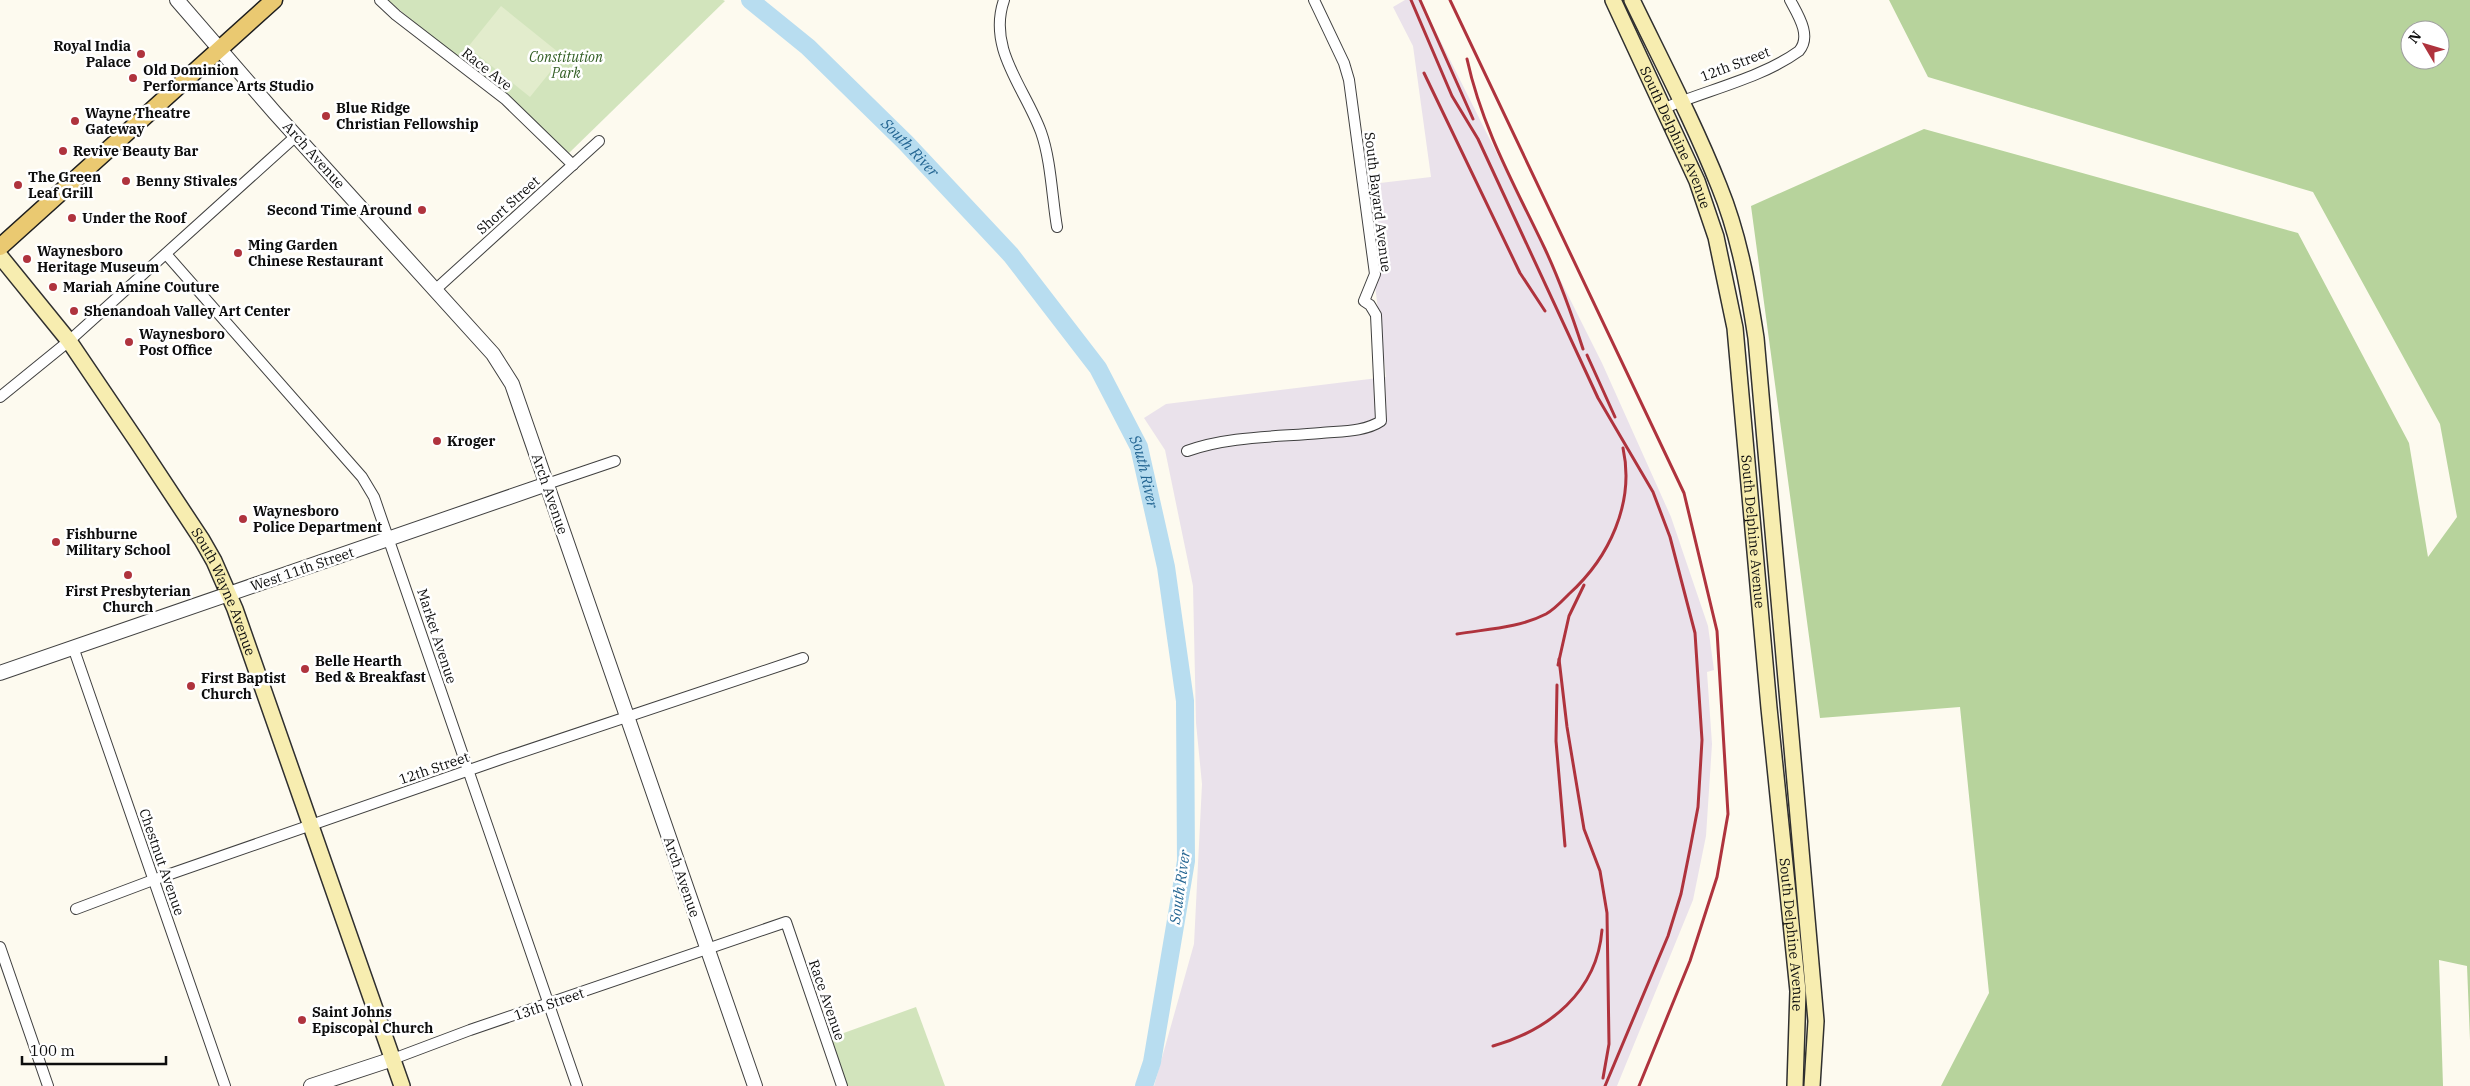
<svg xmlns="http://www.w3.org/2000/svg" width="2470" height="1086" viewBox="0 0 2470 1086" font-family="'IBM Plex Serif',serif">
<rect width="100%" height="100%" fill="#fdfaef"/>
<path fill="#eae2eb" d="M1405,0H1420L1602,363L1671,517L1708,626L1714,670L1707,672L1712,744L1706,836L1693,900L1617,1086H1154L1194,944L1202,784L1196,723L1193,586L1165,450L1144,418L1166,404L1386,377L1363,185L1431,177L1413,46L1393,7Z"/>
<g fill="#d2e4bc">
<path d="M388,0H723L725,1L569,153Z"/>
<path d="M916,1007L945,1086H844L827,1039Z"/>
</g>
<path fill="#b7d39c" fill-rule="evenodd" d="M1889,0H2470V1040L2467,966L2439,960L2443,1086H1941L1989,993L1960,707L1820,718L1751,206L1924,129L2298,233L2409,443L2428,557L2457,517L2440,424L2313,192L1928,77ZM2410,30H2440V60H2410Z"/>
<path fill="#e2eccc" d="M501,6L563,56L530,97L468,47Z"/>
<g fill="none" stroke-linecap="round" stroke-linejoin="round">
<path stroke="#b8ddf0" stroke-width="18" id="s1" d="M750,0L808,47L906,143L1011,255L1098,368L1139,447L1166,567L1185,701L1186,861L1152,1062L1144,1086"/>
<defs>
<g id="minor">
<path d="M380,0L396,15L505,99L573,165"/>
<path d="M1004,0C987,49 1025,88 1041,132C1051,160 1052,198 1057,227"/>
<path d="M1665,108C1707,90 1762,78 1799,51C1812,36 1798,15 1790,0"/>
<path d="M166,254L362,477L374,497L577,1086"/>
<path d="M435,290L599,141"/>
<path d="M0,397L69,341L296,136"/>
<path d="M1187,451C1228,436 1277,437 1321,433C1339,431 1365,432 1381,421L1376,315L1370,305L1364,301L1375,274L1349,80L1344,63L1314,0"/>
<path d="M547,484L615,461"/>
<path d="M73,647L225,1086"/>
<path d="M76,909L153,880L501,759L803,658"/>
<path d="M0,947L48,1086"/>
<path d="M393,1059L470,1030L786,922L842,1086"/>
</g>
<g id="tertiary">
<path d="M177,0L275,113L493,354L512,384L755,1086"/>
<path d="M0,673L547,484"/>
<path d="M311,1086L393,1059"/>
</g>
<g id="secondary">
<path id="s2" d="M1613,0L1697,181L1716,237L1735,328L1769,708L1798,991L1795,1086"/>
<path d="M1632,0C1662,62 1694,123 1719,186C1739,235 1748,286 1756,338L1816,1021L1812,1086"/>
<path id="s3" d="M0,256L69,341L138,443L202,540L214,561L235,609L402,1086"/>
</g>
<path id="primary" d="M0,247L274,0"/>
</defs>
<use href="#minor" stroke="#404040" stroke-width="12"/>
<use href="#tertiary" stroke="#404040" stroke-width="16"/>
<use href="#secondary" stroke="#2f2f2f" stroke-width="18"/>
<use href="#primary" stroke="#1e1e1e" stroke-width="19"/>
<use href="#minor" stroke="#fff" stroke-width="10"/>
<use href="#tertiary" stroke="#fff" stroke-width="14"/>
<use href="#secondary" stroke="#f7edb0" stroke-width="15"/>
<use href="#primary" stroke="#eac971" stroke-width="16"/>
<g stroke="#af333d" stroke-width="3">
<path d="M1411,0L1452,96L1478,139L1598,398L1653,492L1670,537L1695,633L1702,740L1698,807L1690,849L1681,894L1668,936L1605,1086"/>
<path d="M1420,0L1473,119"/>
<path d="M1450,0L1684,493L1717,631L1728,814L1717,877L1690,961L1639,1086"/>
<path d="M1467,59C1482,128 1515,186 1545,249C1560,281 1572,315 1583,349"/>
<path d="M1424,73L1520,273L1545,311"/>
<path d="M1587,355L1615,417"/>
<path d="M1457,634C1487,629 1519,628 1546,614C1555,609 1562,601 1569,594C1609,558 1635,503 1623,448"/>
<path d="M1559,659L1567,727L1584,829L1600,871L1607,913L1609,1044L1603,1078"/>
<path d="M1558,665L1569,616L1584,585"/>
<path d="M1557,685L1556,741L1565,846"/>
<path d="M1493,1046C1549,1030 1597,992 1602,930"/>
</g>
</g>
<g fill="#af333d" stroke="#fff" stroke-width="2">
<circle cx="141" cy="54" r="5"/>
<circle cx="133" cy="78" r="5"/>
<circle cx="326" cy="116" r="5"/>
<circle cx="75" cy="121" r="5"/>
<circle cx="63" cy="151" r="5"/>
<circle cx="126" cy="181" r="5"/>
<circle cx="18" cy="185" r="5"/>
<circle cx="422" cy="210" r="5"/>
<circle cx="72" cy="218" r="5"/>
<circle cx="238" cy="253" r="5"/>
<circle cx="27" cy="259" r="5"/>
<circle cx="53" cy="287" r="5"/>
<circle cx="74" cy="311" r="5"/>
<circle cx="129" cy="342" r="5"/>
<circle cx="437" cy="441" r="5"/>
<circle cx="243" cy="519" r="5"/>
<circle cx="56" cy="542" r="5"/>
<circle cx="128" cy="575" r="5"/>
<circle cx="305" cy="669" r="5"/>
<circle cx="191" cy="686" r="5"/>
<circle cx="302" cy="1020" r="5"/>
</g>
<g text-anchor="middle" stroke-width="5" stroke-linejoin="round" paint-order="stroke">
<g font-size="14" font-weight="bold" fill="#0d0d0d" stroke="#fff" text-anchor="start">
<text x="131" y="51" text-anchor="end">Royal India<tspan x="131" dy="16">Palace</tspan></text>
<text x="143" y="75">Old Dominion<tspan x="143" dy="16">Performance Arts Studio</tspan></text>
<text x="336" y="113">Blue Ridge<tspan x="336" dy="16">Christian Fellowship</tspan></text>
<text x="85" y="118">Wayne Theatre<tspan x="85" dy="16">Gateway</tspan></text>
<text x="73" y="156">Revive Beauty Bar</text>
<text x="28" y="182">The Green<tspan x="28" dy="16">Leaf Grill</tspan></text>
<text x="136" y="186">Benny Stivales</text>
<text x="412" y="215" text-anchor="end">Second Time Around</text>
<text x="82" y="223">Under the Roof</text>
<text x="248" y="250">Ming Garden<tspan x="248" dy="16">Chinese Restaurant</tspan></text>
<text x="37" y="256">Waynesboro<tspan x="37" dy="16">Heritage Museum</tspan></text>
<text x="63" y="292">Mariah Amine Couture</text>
<text x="84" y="316">Shenandoah Valley Art Center</text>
<text x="139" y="339">Waynesboro<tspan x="139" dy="16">Post Office</tspan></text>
<text x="447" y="446">Kroger</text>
<text x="253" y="516">Waynesboro<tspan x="253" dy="16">Police Department</tspan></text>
<text x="66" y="539">Fishburne<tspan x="66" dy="16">Military School</tspan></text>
<text x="128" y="596" text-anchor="middle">First Presbyterian<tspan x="128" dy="16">Church</tspan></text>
<text x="315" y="666">Belle Hearth<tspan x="315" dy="16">Bed &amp; Breakfast</tspan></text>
<text x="201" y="683">First Baptist<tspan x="201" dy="16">Church</tspan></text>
<text x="312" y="1017">Saint Johns<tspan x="312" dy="16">Episcopal Church</tspan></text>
</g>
<g font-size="14" font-style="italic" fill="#325e24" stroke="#fff">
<text x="566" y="62">Constitution<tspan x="566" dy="16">Park</tspan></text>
</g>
<g font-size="14" fill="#0d0d0d" stroke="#fff">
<text transform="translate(1735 64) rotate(-21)" y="5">12th Street</text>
<text transform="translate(487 69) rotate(38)" y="5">Race Ave</text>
<text dy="5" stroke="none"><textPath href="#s2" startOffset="151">South Delphine Avenue</textPath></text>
<text transform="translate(314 155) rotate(48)" y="5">Arch Avenue</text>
<text transform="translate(1378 202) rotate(83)" y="5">South Bayard Avenue</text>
<text transform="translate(508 205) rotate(-42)" y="5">Short Street</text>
<text transform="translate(550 494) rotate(71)" y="5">Arch Avenue</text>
<text dy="5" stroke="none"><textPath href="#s2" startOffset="556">South Delphine Avenue</textPath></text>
<text transform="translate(302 569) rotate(-19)" y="5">West 11th Street</text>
<text dy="5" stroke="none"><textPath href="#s3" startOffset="405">South Wayne Avenue</textPath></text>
<text transform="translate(437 636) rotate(72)" y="5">Market Avenue</text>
<text transform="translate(434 768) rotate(-19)" y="5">12th Street</text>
<text transform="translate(162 862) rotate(71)" y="5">Chestnut Avenue</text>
<text transform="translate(682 877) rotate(71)" y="5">Arch Avenue</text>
<text dy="5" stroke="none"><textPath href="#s2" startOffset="961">South Delphine Avenue</textPath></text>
<text transform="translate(827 1000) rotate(71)" y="5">Race Avenue</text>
<text transform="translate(549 1004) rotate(-19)" y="5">13th Street</text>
</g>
<g font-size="15" font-style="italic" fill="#236592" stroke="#fff">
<text dy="5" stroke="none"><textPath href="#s1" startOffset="218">South River</textPath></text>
<text dy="5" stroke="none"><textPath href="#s1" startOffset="622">South River</textPath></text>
<text transform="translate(1180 887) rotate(-82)" y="5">South River</text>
</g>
</g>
<g transform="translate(2425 45) rotate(308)"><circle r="24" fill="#ffffff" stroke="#9e9e9e"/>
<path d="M0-4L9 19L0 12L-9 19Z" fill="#af333d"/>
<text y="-8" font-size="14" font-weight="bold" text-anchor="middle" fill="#0d0d0d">N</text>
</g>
<path d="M22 1056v8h144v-8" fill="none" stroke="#0d0d0d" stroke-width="2.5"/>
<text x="30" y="1056" font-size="15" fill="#0d0d0d" stroke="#ffffff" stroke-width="4" paint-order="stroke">100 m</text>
</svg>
